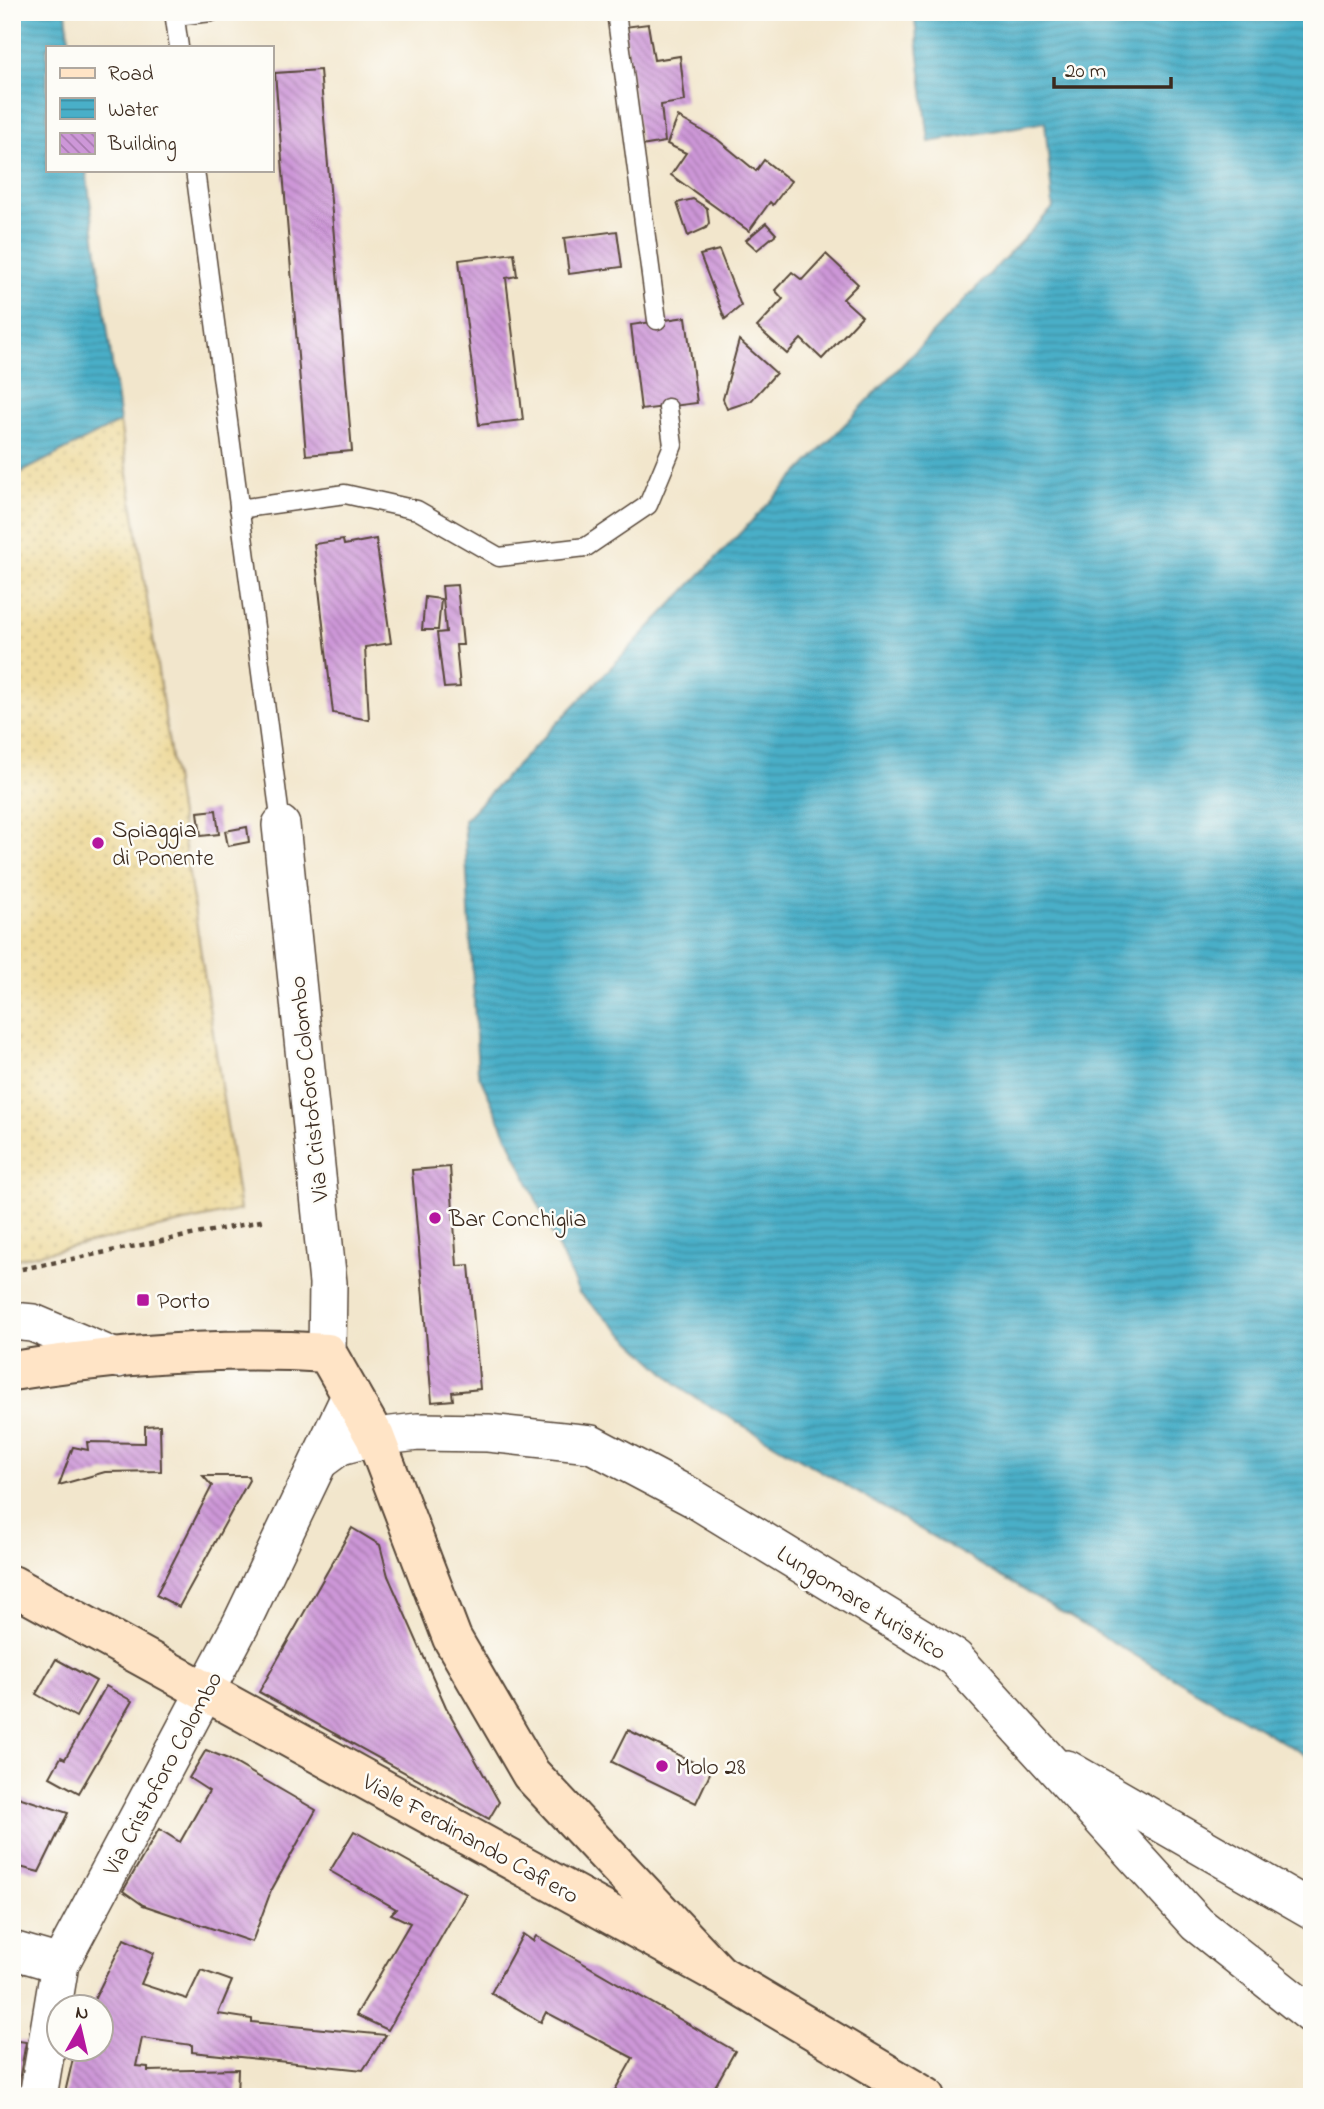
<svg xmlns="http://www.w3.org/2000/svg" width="1324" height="2109" viewBox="0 0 1324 2109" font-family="'Indie Flower',sans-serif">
<defs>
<pattern id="sand-dots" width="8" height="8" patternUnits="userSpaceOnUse" patternTransform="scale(1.75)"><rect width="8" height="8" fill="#eeda9e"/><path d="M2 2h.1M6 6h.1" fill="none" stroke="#cdbb88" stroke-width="1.8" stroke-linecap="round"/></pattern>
<pattern id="water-rules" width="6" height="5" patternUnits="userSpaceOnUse" patternTransform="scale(1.75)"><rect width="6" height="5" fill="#49afc8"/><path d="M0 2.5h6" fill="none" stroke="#3e8fa2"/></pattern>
<pattern id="building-back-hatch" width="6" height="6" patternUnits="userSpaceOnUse" patternTransform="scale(1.75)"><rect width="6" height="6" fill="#cd97d8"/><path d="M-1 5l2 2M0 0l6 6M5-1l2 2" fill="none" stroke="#a87baf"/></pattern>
</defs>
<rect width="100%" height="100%" fill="#fdfcf7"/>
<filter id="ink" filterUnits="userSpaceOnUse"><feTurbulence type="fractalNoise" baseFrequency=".0143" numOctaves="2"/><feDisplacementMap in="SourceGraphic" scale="14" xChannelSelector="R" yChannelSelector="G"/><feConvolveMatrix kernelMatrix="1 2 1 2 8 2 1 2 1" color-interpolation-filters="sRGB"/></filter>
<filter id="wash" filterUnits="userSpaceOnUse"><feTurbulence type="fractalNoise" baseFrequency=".00686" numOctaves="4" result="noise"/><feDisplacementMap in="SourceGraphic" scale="28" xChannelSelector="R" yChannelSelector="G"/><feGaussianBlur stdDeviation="1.57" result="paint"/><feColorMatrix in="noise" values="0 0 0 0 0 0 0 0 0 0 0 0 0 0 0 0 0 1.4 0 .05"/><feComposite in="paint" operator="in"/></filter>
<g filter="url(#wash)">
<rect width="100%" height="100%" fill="#f2e6cc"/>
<path fill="url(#sand-dots)" stroke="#94825e" stroke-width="2" d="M120,422L240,1210L12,1260V477Z"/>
<g fill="url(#water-rules)" stroke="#426c73" stroke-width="2">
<path d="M12,12H66L70,47H47V170H86L120,422L12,477Z"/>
<path d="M914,12H1312V1759L686,1392L579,1293L478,1073L464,820L1053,208L1045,122L929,142Z"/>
</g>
<g id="blocks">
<g fill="url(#building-back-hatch)">
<path d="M648,24L654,60L680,56L685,101L661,105L665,142L641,146L624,27Z"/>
<path d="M320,70L352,451L306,455L275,73Z"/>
<path d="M678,117L717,139L756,171L764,160L791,181L773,205L770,202L749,231L671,175L686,153L667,144Z"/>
<path d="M693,199L707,208L709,223L706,228L688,236L677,203Z"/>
<path d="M766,223L776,234L757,250L746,240Z"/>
<path d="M617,231L622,267L569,274L564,238Z"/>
<path d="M719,250L741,306L725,319L700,255Z"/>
<path d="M514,253L517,276L506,278L523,420L479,425L459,260Z"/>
<path d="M826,254L858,284L843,299L862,316L822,359L801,339L787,354L757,327L783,299L775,290L792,272L802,280Z"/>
<path d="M686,317L697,403L641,410L631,325Z"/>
<path d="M739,340L776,373L751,401L727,409L723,399Z"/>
<path d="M376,539L391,643L365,647L369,720L333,713L314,544L343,540L344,545Z"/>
<path d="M457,585L463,645H456L460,687L444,688L437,633L446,632L442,586Z"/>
<path d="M425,597L441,599L438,630H422Z"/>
<path d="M216,810L219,834L201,836L198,812Z"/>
<path d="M247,827L249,842L228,846L225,831Z"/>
<path d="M450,1167L457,1266L469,1265L480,1389L452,1392L453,1400L432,1402L412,1170Z"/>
<path d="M160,1425L161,1471L105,1472L59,1485L73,1447L88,1450L87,1442L145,1443V1426Z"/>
<path d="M203,1476H248L249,1480L179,1607L156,1595L212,1486Z"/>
<path d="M352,1528L380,1545L388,1576L446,1707L499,1802L489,1819L259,1692Z"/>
<path d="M56,1659L96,1681L76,1717L36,1694Z"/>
<path d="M106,1686L132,1701L79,1793L50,1777L61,1757L65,1759Z"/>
<path d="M628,1730L711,1771L696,1803L612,1762Z"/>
<path d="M206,1750L228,1759L316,1810L271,1891L252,1942L143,1905L123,1891L159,1829L180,1842L209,1791L189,1778Z"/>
<path d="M12,1795L68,1813L39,1872L12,1865Z"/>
<path d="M354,1831L466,1894L388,2030L356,2015L410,1923L391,1914L396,1909L330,1871Z"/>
<path d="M523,1934L533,1941L536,1936L735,2051L709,2097H611L633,2058L546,2012L541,2022L491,1993Z"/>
<path d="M124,1939L154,1953L141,1984L187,1999L201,1970L232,1981L218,2014L252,2019V2022L386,2035L363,2070L192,2052V2045L142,2038L136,2066L148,2067V2071L238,2069L237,2097H64L75,2050H102V2008H90Z"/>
<path d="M12,2040L26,2042L16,2097H12Z"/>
</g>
</g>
</g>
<g filter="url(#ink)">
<use href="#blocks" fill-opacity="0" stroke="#564638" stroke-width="2"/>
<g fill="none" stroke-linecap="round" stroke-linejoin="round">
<defs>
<g id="lane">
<path d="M174,12L179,47"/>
<path d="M616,12L657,320"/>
<path d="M175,16L212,12"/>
<path d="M195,170L281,825"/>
<path d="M239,509L345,494L417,510L499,557L586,547L648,505L673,445L668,408"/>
</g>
<g id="street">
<path d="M281,825L328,1283L327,1353"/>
<path d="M12,1321L33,1323L118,1359"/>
<path d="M321,1460L340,1446L375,1437L418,1432L488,1433L591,1444L693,1498L955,1658L1197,1924L1312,2015"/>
<path d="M1067,1769L1312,1910"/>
<path d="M12,1950L60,1964"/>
<path d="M38,2097L60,1964L241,1624L351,1394"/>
</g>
<g id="secondary">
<path d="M12,1371C115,1355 223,1346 327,1353L375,1437L452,1638L531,1774L719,1974"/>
<path d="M12,1585L719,1974L926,2097"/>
</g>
</defs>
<use href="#lane" stroke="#564638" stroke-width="21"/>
<use href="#street" stroke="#564638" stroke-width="40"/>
<use href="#secondary" stroke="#564638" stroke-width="42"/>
<path stroke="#564638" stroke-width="4.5" stroke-dasharray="5 5" stroke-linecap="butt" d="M12,1271L266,1220"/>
<use href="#lane" stroke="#fff" stroke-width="18"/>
<use href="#street" stroke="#fff" stroke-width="37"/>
<use href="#secondary" stroke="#ffe4c6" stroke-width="38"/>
</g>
</g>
<g fill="#b5179e" stroke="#fdfcf7" stroke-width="2.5">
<circle cx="98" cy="843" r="7"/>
<circle cx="435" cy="1218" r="7"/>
<rect x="136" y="1293" width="14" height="14" rx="3.5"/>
<circle cx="662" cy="1766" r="7"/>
</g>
<g text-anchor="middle" stroke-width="5" stroke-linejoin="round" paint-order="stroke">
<g font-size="24" fill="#3b2a1e" stroke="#fdfcf7" text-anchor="start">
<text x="112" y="837">Spiaggia<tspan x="112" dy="28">di Ponente</tspan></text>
<text x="449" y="1226">Bar Conchiglia</text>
<text x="157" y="1308">Porto</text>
<text x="676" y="1774">Molo 28</text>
</g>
<g font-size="24" fill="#3b2a1e" stroke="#fdfcf7">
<text transform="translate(308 1089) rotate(-96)" y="8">Via Cristoforo Colombo</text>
<text transform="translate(862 1602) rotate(32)" y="8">Lungomare turistico</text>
<text transform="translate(162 1773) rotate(-62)" y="8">Via Cristoforo Colombo</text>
<text transform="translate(471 1838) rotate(29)" y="8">Viale Ferdinando Cafiero</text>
</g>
</g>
<rect width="1324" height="2109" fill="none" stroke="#fdfcf7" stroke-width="42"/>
<rect x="46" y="46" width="228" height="126" fill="#fdfcf7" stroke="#afa8a0" stroke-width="2"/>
<rect x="60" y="68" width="35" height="10" fill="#ffe4c6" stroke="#afa8a0" stroke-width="2"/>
<text x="108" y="80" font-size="21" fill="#3b2a1e">Road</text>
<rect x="60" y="98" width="35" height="21" fill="url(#water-rules)" stroke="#afa8a0" stroke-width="2"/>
<text x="108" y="116" font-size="21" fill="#3b2a1e">Water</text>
<rect x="60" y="133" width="35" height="21" fill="url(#building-back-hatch)" stroke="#afa8a0" stroke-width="2"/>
<text x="108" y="150" font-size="21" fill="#3b2a1e">Building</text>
<g transform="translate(80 2028) rotate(8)"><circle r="33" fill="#fdfcf7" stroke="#afa8a0" stroke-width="2"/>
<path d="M0-5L12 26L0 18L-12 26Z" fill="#b5179e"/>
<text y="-10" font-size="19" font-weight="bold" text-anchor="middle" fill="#3b2a1e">N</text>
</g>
<path d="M1054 77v10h117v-10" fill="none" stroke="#3b2a1e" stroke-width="3.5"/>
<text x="1065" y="77" font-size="21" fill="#3b2a1e" stroke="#fdfcf7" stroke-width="5" paint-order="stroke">20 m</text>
</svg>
